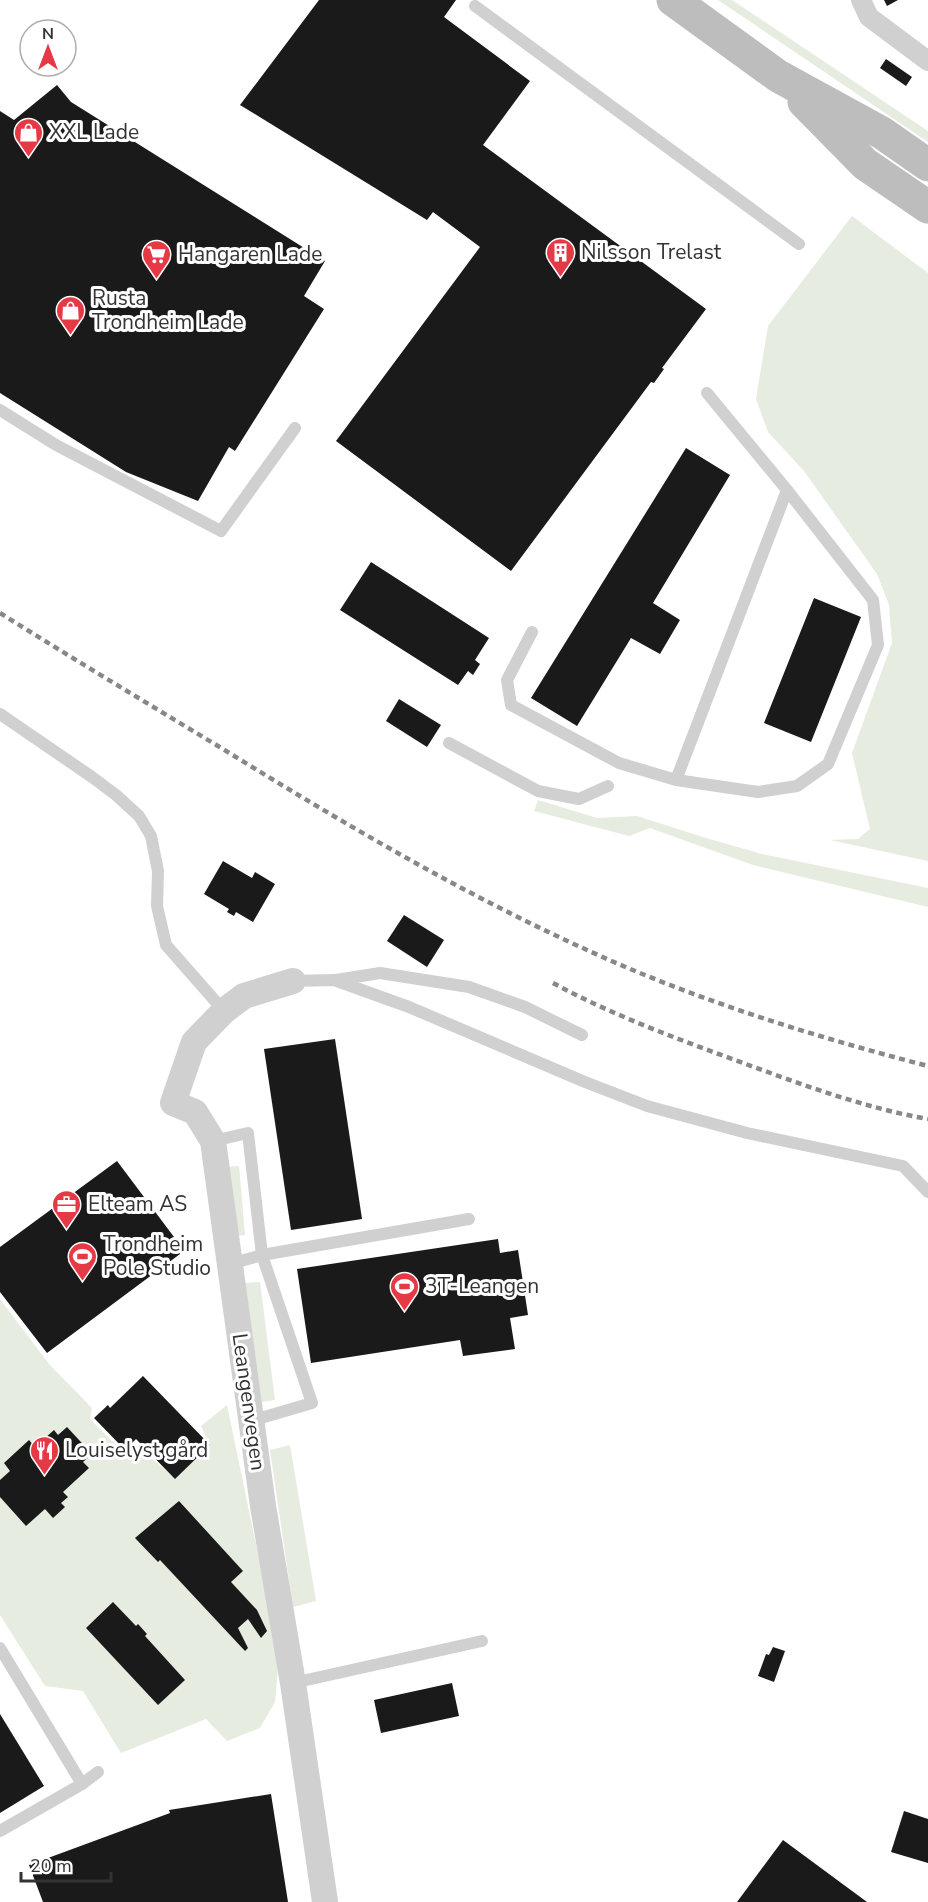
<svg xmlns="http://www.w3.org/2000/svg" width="928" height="1902" viewBox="0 0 928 1902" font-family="'Nunito Sans',sans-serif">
<rect width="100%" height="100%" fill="#fff"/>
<g fill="#e6ecdf">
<path d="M718,0H732L928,131V142Z"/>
<path d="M852,216L928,273V861L830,840L858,839L870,829L852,753L892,643L889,605L877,574L804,471L768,432L756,399L768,326Z"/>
<path d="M538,800L597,818L637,816L706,838L762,854L928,888V907L753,865L650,828L629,836L534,811Z"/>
<path d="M239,1166L245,1235L235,1236L226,1167Z"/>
<path d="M260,1282L275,1400L262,1402L245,1283Z"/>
<path d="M0,1299L49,1364L92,1408L90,1419L126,1455L136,1445L175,1478L210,1445L201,1426L227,1405L279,1655L275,1702L260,1728L227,1741L206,1719L121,1753L83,1691L45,1686L0,1615Z"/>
<path d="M290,1445L316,1601L293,1607L270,1450Z"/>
</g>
<g fill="#1a1a1a">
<path d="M319,0H456L444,17L530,81L483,145L706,309L662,368L664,369L654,383L651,382L511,571L336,441L480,247L433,212L427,220L240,105Z"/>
<path d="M884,0H898L887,6Z"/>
<path d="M886,59L912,77L906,86L880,68Z"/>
<path d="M57,85L71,102L325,261L304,296L324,309L235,451L229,447L198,501L126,472L0,393V111L14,120Z"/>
<path d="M686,448L730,475L653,603L680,620L660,654L631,638L577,726L531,698Z"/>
<path d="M371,562L489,638L475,660L480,664L473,675L468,671L458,685L340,610Z"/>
<path d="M814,598L861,617L811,742L764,723Z"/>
<path d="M399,699L441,725L427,747L386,721Z"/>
<path d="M223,861L252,878L255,872L275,884L253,922L236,912L234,916L227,912L229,909L204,894Z"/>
<path d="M404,915L444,940L427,967L387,941Z"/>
<path d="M335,1039L362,1219L291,1230L264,1049Z"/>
<path d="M117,1161L180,1245L181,1250L180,1254L47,1353L0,1292V1247Z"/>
<path d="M498,1239L500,1253L518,1250L528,1315L510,1318L515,1349L463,1356L460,1340L311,1363L297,1269Z"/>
<path d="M143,1376L210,1445L175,1479L136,1439L125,1450L94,1418L108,1405L110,1408Z"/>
<path d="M67,1427L92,1454L83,1462L89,1468L63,1492L68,1497L61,1503L65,1507L53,1518L45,1509L26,1526L0,1497V1480L10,1471L4,1463L29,1440L35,1447L54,1430L58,1435Z"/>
<path d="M179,1501L243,1571L231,1582L257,1610L267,1631L261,1638L248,1619L238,1628L248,1648L245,1651L160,1560L158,1562L135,1538Z"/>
<path d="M113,1602L136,1626L138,1624L147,1634L145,1636L185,1680L158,1705L86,1628Z"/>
<path d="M773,1647L785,1651L774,1682L758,1676L766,1654L769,1655Z"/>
<path d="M452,1683L459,1716L381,1733L374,1700Z"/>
<path d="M0,1714L44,1786L0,1813Z"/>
<path d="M271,1794L288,1902H43L29,1865L170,1813L169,1810Z"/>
<path d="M904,1811L928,1819V1863L891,1852Z"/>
<path d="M783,1840L867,1902H737Z"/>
</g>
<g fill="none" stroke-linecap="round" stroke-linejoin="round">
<g stroke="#d0d0d0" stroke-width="12">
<path d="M475,6L799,244"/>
<path d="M0,410L56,445L221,531L295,428"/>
<path d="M532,632L507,680L511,705L619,763L676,780L758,792L797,786L828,764L878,645L873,600L787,490L707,393"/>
<path d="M0,714L92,777L116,795L139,816L151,836L158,871L157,906L166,945L224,1011"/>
<path d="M449,743L538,791L579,799L608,786"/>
<path d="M676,780L787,490"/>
<path d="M336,980L380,973L469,987L525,1007L582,1035"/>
<path d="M293,981L334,980L409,1007L585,1082L647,1106L747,1133L903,1166L928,1192"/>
<path d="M213,1141L248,1133L262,1255L312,1403L251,1421"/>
<path d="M230,1264L262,1255L469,1219"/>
<path d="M0,1648L82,1784L0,1831"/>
<path d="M293,1683L482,1641"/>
<path d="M82,1784L98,1772"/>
</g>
<path stroke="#d0d0d0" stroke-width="20" d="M861,0L869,17L928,61"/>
<path stroke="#d0d0d0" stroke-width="26" d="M293,981L244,996L224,1011L194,1042L173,1103L195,1112L213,1141L263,1506L293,1683L325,1902"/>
<g stroke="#bdbdbd" stroke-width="33">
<path d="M673,0L778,76L882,133L928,165"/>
<path d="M804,102L865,164L928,207"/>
</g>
<g stroke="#888" stroke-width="4.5" stroke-dasharray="6 4.5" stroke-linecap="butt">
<path d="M0,613C72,658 145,702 218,746C338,820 459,892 587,950C696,1000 812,1036 928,1066"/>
<path d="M553,983C614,1016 678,1039 743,1063C803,1085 865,1108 928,1119"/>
</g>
</g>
<defs>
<symbol id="shop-pin" viewBox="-11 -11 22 30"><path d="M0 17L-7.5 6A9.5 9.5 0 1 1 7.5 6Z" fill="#e63946" stroke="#fff"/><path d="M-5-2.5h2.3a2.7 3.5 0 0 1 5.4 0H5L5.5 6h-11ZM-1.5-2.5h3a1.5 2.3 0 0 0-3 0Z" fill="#fff"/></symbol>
<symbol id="building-pin" viewBox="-11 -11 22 30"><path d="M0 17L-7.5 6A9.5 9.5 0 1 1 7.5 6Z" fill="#e63946" stroke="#fff"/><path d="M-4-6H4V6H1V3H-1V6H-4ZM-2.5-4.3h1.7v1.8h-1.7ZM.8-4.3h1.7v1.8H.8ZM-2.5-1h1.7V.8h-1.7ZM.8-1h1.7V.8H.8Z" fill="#fff"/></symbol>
<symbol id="supermarket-pin" viewBox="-11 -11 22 30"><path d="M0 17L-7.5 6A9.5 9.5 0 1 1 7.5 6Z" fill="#e63946" stroke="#fff"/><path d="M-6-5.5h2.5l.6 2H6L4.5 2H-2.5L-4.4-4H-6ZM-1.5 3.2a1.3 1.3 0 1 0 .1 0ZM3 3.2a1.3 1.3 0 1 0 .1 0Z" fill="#fff"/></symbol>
<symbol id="office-pin" viewBox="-11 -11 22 30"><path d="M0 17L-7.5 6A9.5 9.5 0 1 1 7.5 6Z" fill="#e63946" stroke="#fff"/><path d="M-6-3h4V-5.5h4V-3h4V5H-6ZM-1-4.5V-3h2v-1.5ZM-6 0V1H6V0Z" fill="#fff"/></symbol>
<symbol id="stadium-pin" viewBox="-11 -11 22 30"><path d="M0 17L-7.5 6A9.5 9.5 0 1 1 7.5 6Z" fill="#e63946" stroke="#fff"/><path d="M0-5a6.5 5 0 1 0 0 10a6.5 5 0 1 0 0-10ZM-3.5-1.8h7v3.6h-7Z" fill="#fff"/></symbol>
<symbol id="restaurant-pin" viewBox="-11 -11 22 30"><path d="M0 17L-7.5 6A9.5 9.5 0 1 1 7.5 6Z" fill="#e63946" stroke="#fff"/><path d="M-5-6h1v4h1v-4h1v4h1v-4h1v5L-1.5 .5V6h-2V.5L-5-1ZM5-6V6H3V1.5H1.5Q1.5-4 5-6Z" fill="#fff"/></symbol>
</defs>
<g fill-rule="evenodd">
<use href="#shop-pin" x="12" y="116" width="33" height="45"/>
<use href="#building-pin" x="544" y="236" width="33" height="45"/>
<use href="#supermarket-pin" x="140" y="238" width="33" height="45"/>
<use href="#shop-pin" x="54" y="294" width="33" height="45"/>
<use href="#office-pin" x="50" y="1188" width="33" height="45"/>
<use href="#stadium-pin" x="66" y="1240" width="33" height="45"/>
<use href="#stadium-pin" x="388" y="1270" width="33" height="45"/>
<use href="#restaurant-pin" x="28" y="1434" width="33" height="45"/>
</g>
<g text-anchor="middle" stroke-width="6" stroke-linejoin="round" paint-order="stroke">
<g font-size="21" fill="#333" stroke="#fff" text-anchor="start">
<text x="49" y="139">XXL Lade</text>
<text x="581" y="259">Nilsson Trelast</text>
<text x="178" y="261">Hangaren Lade</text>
<text x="92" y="305">Rusta<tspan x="92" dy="24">Trondheim Lade</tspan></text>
<text x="88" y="1211">Elteam AS</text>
<text x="103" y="1251">Trondheim<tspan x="103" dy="24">Pole Studio</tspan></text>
<text x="425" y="1293">3T-Leangen</text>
<text x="65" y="1457">Louiselyst gård</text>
</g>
<g font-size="21" fill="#333" stroke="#fff">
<text transform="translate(249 1402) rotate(82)" y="7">Leangenvegen</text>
</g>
</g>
<g transform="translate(48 48)"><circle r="28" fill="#ffffff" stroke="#adadad" stroke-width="1.5"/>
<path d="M0-4.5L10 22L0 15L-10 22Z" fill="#e63946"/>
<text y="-9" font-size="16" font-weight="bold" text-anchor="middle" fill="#333333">N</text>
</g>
<path d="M21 1872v9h90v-9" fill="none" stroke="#333333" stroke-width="3"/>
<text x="30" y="1872" font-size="18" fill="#333333" stroke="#ffffff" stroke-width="4.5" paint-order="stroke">20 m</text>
</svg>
